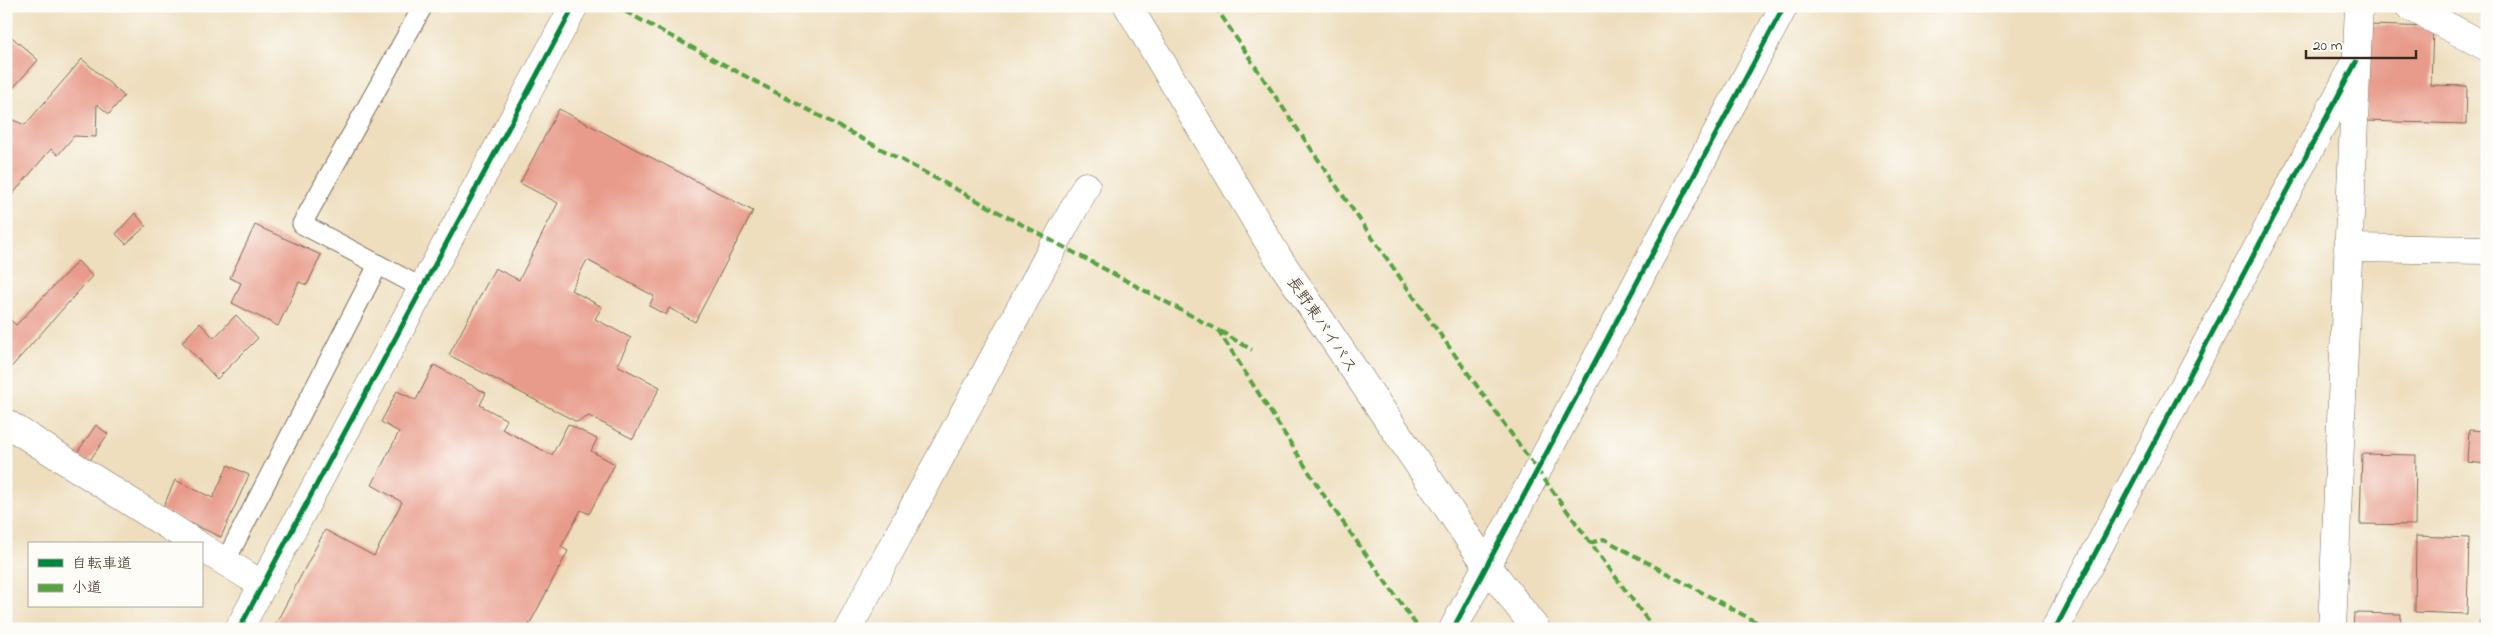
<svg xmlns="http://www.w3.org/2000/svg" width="2493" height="635" viewBox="0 0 2493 635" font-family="'Indie Flower','Klee One',sans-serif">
<rect width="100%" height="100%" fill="#fdfcf7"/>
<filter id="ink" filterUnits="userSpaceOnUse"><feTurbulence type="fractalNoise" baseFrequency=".02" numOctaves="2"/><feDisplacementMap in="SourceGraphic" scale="10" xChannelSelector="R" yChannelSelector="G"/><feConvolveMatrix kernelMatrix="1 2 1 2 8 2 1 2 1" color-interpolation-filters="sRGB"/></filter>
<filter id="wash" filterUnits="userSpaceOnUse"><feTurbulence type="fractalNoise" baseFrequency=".0096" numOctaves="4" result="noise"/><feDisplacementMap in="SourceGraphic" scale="20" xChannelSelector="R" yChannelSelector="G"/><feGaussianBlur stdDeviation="1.12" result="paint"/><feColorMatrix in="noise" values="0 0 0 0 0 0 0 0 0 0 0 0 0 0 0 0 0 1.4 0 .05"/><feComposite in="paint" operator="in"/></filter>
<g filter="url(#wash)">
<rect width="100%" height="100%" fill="#eedebe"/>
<g id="blocks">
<g fill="#e89b8b">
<path d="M2369,25L2433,27L2431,85L2467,86L2466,124L2366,121Z"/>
<path d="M6,32L38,60L6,96Z"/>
<path d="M82,59L124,96L109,114L97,104L96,137L74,136L58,155L51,149L6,202V128L13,120L25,125Z"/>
<path d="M559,109L753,211L695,322L669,308L666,315L649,306L654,296L587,260L571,290L602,307L595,319L631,338L617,365L660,387L633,439L589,416L577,422L449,355L495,268L519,280L558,203L520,183Z"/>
<path d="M135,213L146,226L126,244L116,234Z"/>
<path d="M255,225L321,255L307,285L299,282L278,326L232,303L241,283L230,278Z"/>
<path d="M78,261L92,276L6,373V316L16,325Z"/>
<path d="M236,315L258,338L217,379L182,342L200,323L214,338Z"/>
<path d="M434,365L486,393L480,405L507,420L502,429L552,455L568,424L597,439L591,451L615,464L589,514L581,510L561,547L568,551L527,629H273L325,530L374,556L402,502L372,485L399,432L381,422L397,391L416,400Z"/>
<path d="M96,425L108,434L88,463L76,454Z"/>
<path d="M2469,430L2487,431V464L2467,462Z"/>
<path d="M2362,454L2416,455L2415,525L2360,524Z"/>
<path d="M228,465L249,475L221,537L162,510L175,480L213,498Z"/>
<path d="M2416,536L2469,538L2467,614L2415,612Z"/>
<path d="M2354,613L2401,614L2400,629H2353Z"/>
<path d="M2480,620H2487V629H2479Z"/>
</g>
</g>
</g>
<g filter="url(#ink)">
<use href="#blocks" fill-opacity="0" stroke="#7a6956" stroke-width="1"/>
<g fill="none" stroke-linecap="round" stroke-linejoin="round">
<defs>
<g id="lane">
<path d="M422,288L302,224L423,6"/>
<path d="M225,562L378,265"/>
</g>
<g id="street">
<path d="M2409,6L2487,47"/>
<path d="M2348,248L2487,250"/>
<path d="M6,423L197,544"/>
<path d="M201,547L263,585"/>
<path d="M239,629L574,6"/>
<path d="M848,629L1086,186"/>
<path d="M1453,629L1784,6"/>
<path d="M2055,629L2356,62"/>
<path d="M2332,629L2359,6"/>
</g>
<path id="highway" d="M1128,6L1277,256L1486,564L1536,629"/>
</defs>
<use href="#lane" stroke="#7a6956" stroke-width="21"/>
<use href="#street" stroke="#7a6956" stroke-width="29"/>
<use href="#highway" stroke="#7a6956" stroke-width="29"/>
<use href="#lane" stroke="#fff" stroke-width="19"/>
<use href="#street" stroke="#fff" stroke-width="28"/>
<use href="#highway" stroke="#fff" stroke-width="28"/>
<g stroke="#54a441" stroke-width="4" stroke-dasharray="8 4" stroke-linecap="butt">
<path d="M615,6L1218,330L1325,497L1419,629"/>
<path d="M1215,6C1355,218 1503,425 1654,629"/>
<path d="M1220,331L1252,350"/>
<path d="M1590,543L1604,539L1769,629"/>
</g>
<defs>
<g id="cycleway">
<path d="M239,629L574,6"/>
<path d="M1453,629L1784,6"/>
<path d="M2055,629L2356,62"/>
</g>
</defs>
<use href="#cycleway" stroke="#fdfcf7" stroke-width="8"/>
<use href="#cycleway" stroke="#00873e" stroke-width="5"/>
</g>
</g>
<g text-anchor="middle" stroke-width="4" stroke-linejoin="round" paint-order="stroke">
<g font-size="16" fill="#3b2a1e" stroke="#fdfcf7">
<text transform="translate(1323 324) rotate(56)" y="6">長野東バイパス</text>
</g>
</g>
<rect width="2493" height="635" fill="none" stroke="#fdfcf7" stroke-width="25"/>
<rect x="28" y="542" width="175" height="65" fill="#fdfcf7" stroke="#afa8a0"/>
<rect x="38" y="559" width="25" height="8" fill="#00873e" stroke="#afa8a0"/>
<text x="72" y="568" font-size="15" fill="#3b2a1e">自転車道</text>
<rect x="38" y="584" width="25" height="8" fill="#54a441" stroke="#afa8a0"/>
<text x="72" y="592" font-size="15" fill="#3b2a1e">小道</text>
<path d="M2306 50v8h110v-8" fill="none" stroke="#3b2a1e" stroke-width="2.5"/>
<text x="2313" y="50" font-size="15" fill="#3b2a1e" stroke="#fdfcf7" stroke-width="4" paint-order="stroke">20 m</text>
</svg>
